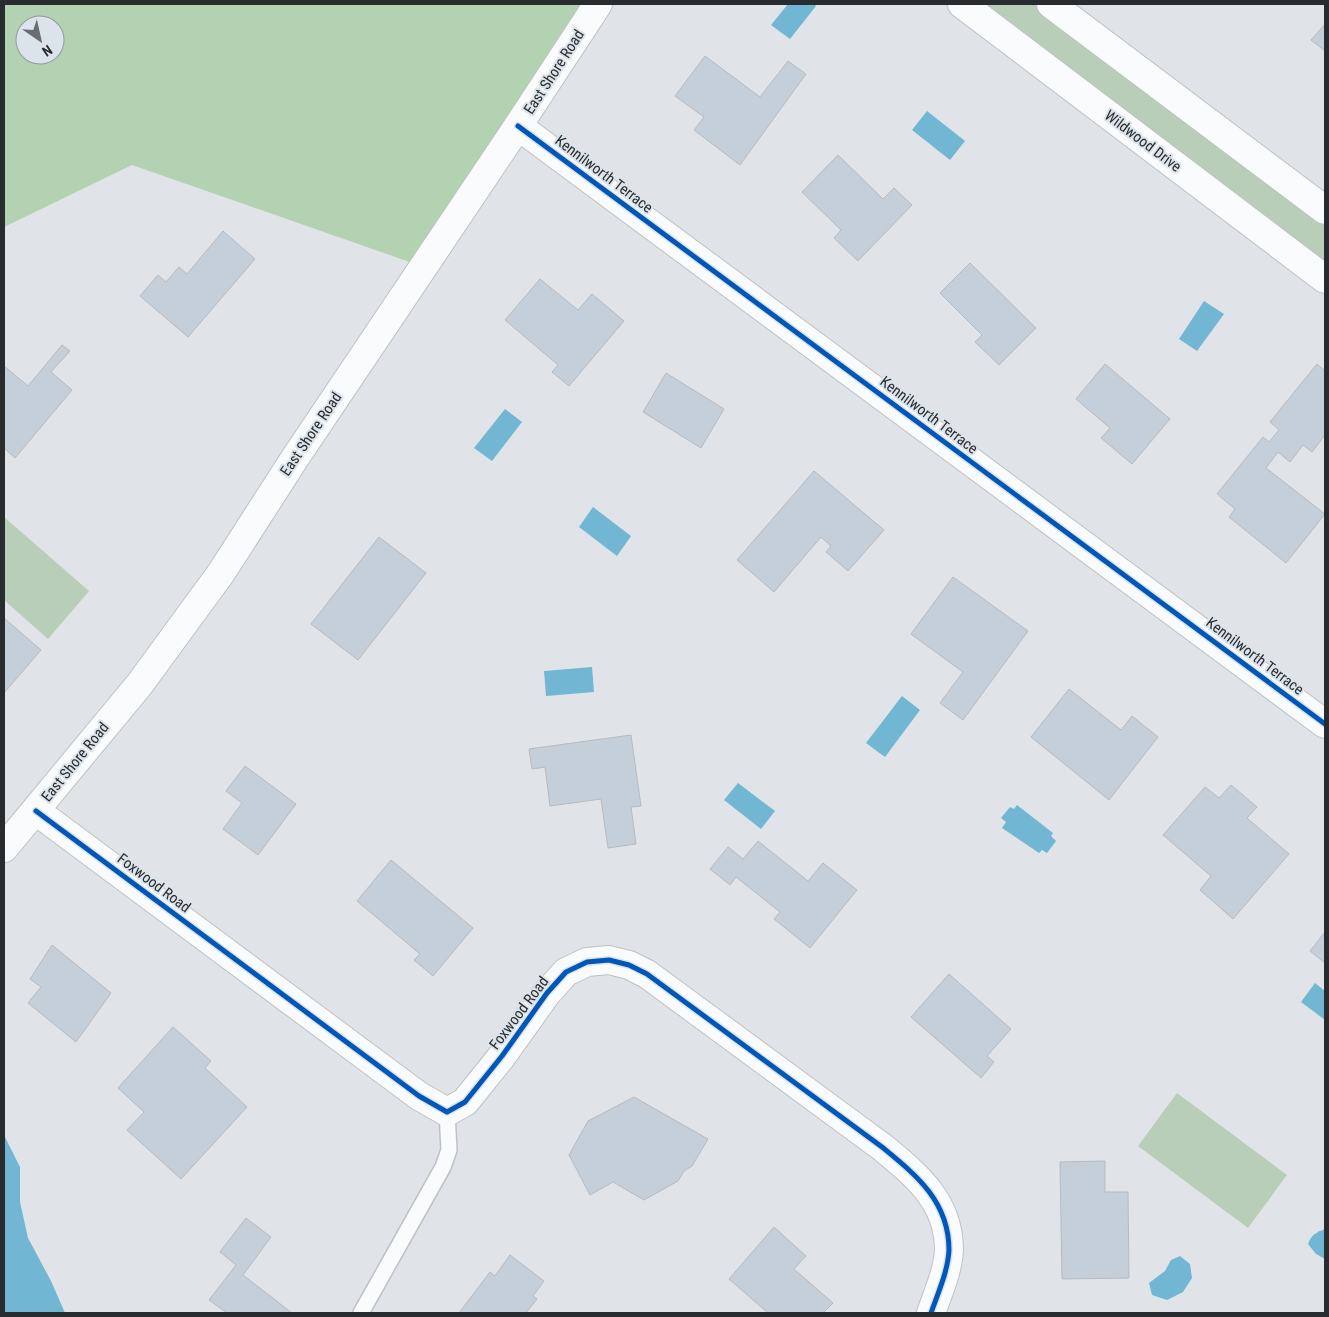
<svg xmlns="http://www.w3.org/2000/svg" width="1329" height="1317" viewBox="0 0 1329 1317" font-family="'Roboto Condensed',sans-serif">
<rect width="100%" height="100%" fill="#e0e4e8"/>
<g fill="#b8ceb8">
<path d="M962,4H1051L1325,210V279Z"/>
<path d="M4,517L89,591L48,639L4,600Z"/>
<path d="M1177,1093L1287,1175L1248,1228L1138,1146Z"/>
</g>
<path fill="#b2d2b1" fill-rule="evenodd" d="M4,4H598L424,267L132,165L4,227ZM25,25H55V55H25Z"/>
<g fill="#71b6d2">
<path d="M788,4H814L816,6L790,39L771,25Z"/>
<path d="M927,111L965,141L950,160L912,130Z"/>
<path d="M1204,301L1224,314L1197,351L1179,339Z"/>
<path d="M505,409L522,422L492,461L474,448Z"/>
<path d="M593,507L631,536L617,556L579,527Z"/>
<path d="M592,667L594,692L546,696L544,671Z"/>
<path d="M902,696L920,710L885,757L866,743Z"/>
<path d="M738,783L775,811L761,829L724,800Z"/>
<path d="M1017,805L1053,833L1051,836L1056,841L1047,853L1042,850L1039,853L1002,828L1006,822L1001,818L1010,807L1014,809Z"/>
<path d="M1315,983L1325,991V1020L1301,1002Z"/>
<path d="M4,1135L20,1167V1202L28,1238L51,1281L65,1313H4Z"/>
<path d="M1325,1229V1259L1316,1254L1308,1244C1311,1235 1317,1232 1325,1229Z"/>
<path d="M1180,1256L1190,1264L1192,1278L1183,1292L1167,1300L1152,1295L1149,1283L1165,1271L1171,1260Z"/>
</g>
<g fill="#c5cfda" stroke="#b7babd">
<path d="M1325,24V51L1311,40Z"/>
<path d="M705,56L760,97L788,61L806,74L740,165L694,130L704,117L675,96Z"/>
<path d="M838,155L883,199L894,188L912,205L858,261L834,238L841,230L802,192Z"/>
<path d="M223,231L255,259L188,337L140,296L158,275L166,282L179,267L187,274Z"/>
<path d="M970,263L1036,328L999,365L975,342L982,335L940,293Z"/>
<path d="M540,279L578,310L592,294L624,321L569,386L552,372L558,365L505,320Z"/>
<path d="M62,345L70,351L51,372L72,390L15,458L4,448V366L28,386Z"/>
<path d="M1105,364L1170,419L1132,464L1101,438L1110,428L1076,399Z"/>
<path d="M1317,364L1325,371V435L1312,452L1303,445L1290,462L1278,452L1266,468L1325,514L1286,563L1229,517L1235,509L1217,494L1263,437L1269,442L1279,430L1270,422Z"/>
<path d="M666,373L724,409L701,448L643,412Z"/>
<path d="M814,471L884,530L848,571L826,552L831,546L821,537L774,592L737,560Z"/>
<path d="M379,537L426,573L358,660L311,624Z"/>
<path d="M953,577L1028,631L963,720L940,703L963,672L911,634Z"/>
<path d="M4,618L41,650L4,693Z"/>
<path d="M1069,689L1121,730L1132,716L1158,737L1109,800L1031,737Z"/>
<path d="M631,735L641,806L631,807L636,844L608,848L601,799L550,806L545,767L532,769L529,749Z"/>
<path d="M245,766L296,804L258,855L223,829L242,803L226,791Z"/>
<path d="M1231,785L1257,807L1247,818L1289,854L1233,919L1200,890L1211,876L1163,835L1205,787L1219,798Z"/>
<path d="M758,841L808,881L823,863L857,890L810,948L774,919L780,912L736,877L730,885L710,869L728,847L743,859Z"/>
<path d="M391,860L473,928L433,976L414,960L420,954L357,901Z"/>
<path d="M1325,932V963L1310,951Z"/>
<path d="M52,945L111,993L76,1042L28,1003L41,987L30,979Z"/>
<path d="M949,974L1011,1029L987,1056L994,1062L981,1078L911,1017Z"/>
<path d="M173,1027L211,1061L205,1068L247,1107L181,1179L127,1130L144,1112L118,1088Z"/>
<path d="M634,1097L708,1139L692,1166L684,1171L678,1181L644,1200L613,1182L590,1195L569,1155L588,1121Z"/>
<path d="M1105,1161V1192H1128L1129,1278L1062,1279L1060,1162Z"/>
<path d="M246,1218L271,1237L243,1275L292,1313H227L209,1300L236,1265L220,1252Z"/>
<path d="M774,1227L806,1256L794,1269L833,1303L823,1313H768L729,1279Z"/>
<path d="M510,1255L544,1281L533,1296L537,1299L526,1313H459L490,1272L495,1276Z"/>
</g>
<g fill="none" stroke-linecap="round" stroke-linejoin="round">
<defs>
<path id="lane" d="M361,1313L443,1167L449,1150L447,1112"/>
<g id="street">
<path d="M962,4L1325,279"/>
<path d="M1051,4L1325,210"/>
<path d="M518,126L1325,724"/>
<path d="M36,811L419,1096L447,1112L465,1102L502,1056L547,993L566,972L587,962L609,960L629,965L647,974L882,1147C916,1175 949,1201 949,1250C948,1271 938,1293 931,1313"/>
</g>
<path id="secondary" d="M4,848L139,685L221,573L295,458L518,126L598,4"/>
</defs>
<use href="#lane" stroke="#bec1c3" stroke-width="18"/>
<use href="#street" stroke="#bec1c3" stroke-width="30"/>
<use href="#secondary" stroke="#bec1c3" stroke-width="30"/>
<use href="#lane" stroke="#fafbfc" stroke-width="15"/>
<use href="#street" stroke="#fafbfc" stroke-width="28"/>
<use href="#secondary" stroke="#fafbfc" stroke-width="28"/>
<defs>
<g id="cycleway">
<path d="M518,126L1325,724"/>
<path d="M36,811L419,1096L447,1112L465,1102L502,1056L547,993L566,972L587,962L609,960L629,965L647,974L882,1147C916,1175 949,1201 949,1250C948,1271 938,1293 931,1313"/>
</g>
</defs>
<use href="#cycleway" stroke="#dce4eb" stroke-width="8"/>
<use href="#cycleway" stroke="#0057b8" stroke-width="5"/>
</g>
<g text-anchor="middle" stroke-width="4" stroke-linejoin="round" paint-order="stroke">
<g font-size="15" fill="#292c2f" stroke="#dce4eb">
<text transform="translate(554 72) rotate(-57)" y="5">East Shore Road</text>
<text transform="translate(1143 141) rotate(37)" y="5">Wildwood Drive</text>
<text transform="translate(604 174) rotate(37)" y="5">Kennilworth Terrace</text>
<text transform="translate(929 415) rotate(37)" y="5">Kennilworth Terrace</text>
<text transform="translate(311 434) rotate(-56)" y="5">East Shore Road</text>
<text transform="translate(1255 656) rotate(37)" y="5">Kennilworth Terrace</text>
<text transform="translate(75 762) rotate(-51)" y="5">East Shore Road</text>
<text transform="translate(154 883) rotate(37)" y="5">Foxwood Road</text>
<text transform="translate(519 1013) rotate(-53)" y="5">Foxwood Road</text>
</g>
</g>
<rect width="1329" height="1317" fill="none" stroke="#292c2f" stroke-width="10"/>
<g transform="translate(40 40) rotate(146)"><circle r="24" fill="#dce4eb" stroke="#949aa0"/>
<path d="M0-4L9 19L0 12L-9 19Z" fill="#696c70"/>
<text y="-8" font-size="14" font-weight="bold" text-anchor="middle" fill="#292c2f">N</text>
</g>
</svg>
